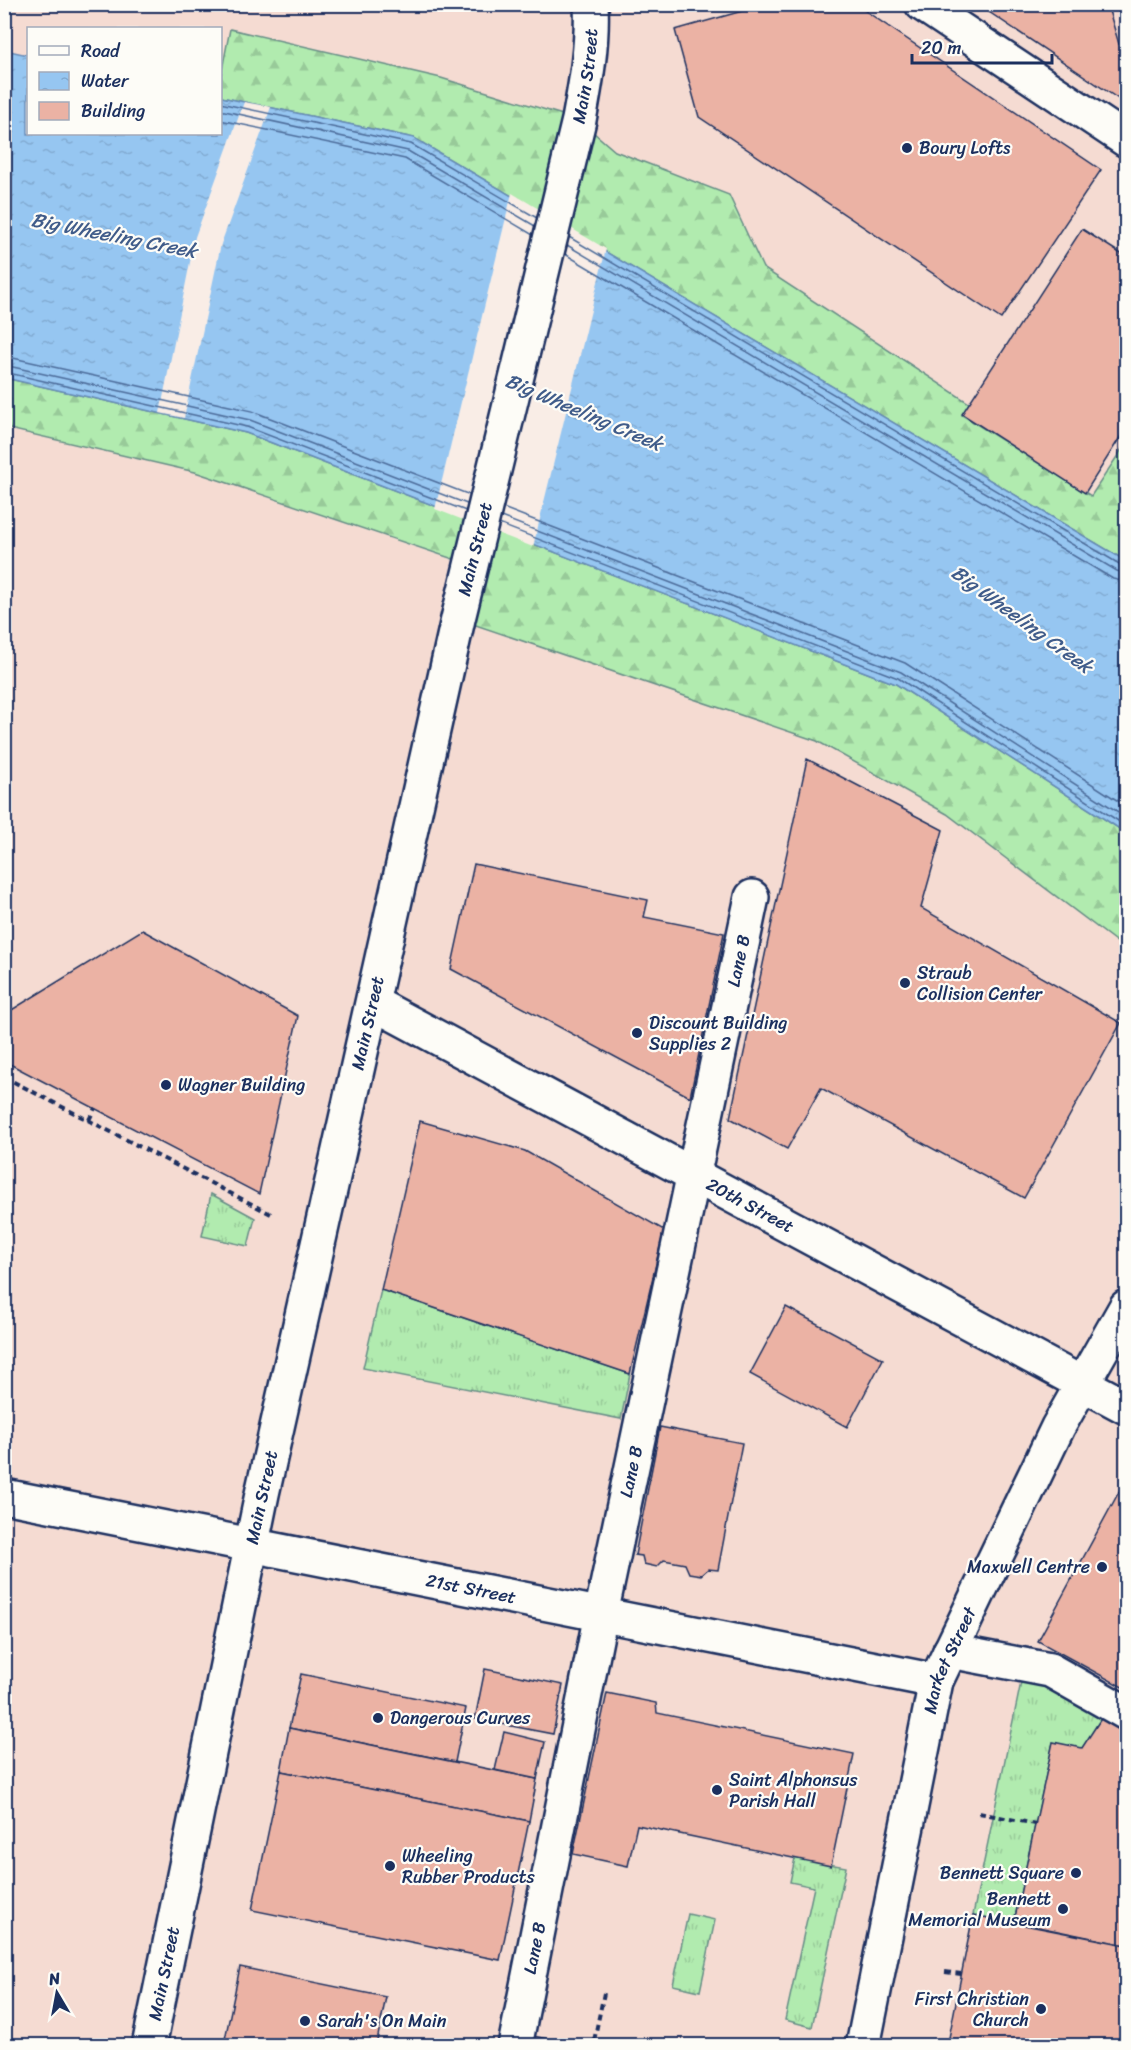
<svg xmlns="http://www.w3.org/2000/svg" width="1131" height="2050" viewBox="0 0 1131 2050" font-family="Sriracha,sans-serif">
<defs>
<pattern id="grass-tufts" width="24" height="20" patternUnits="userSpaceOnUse" patternTransform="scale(1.5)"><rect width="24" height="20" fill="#b1ebaf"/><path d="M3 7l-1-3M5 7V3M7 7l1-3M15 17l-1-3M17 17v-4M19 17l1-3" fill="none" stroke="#98ca99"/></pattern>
<pattern id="forest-firs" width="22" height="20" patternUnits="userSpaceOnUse" patternTransform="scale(1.5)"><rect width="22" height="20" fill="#b1ebaf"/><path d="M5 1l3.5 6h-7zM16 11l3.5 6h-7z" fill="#98ca99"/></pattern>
<pattern id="water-ripples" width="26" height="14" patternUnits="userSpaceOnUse" patternTransform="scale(1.5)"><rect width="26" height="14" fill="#96c6f1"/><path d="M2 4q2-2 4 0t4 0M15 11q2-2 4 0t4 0" fill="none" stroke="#81aad1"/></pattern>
</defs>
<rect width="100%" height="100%" fill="#f9ede6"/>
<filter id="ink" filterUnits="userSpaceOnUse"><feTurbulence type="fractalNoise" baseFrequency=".0167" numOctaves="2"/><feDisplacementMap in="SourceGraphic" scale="12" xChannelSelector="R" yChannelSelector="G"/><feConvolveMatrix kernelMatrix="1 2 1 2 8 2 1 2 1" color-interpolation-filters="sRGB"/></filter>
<g filter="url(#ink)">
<g fill="#f5dbd2">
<path d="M5,4L1126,5V443L1071,528L414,138L221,97L220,28H28V56L5,50Z"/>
<path d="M5,428L195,472L471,566L458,619L817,741L947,814L1126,949V2045L5,2046Z"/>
</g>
<g fill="url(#grass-tufts)" stroke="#668d86" stroke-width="1.5">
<path d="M211,1194L255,1218L248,1246L202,1236Z"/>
<path d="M381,1290L630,1374L621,1419L363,1368Z"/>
<path d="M1021,1682L1050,1687L1104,1714L1082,1748L1053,1743L1014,1922L973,1915Z"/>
<path d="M795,1858L846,1867L812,2027L785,2020L814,1887L790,1882Z"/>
<path d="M688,1914L715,1920L700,1991L673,1985Z"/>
</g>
<g fill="url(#forest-firs)" stroke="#668d86" stroke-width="1.5">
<path d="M230,29L441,78L579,120L615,151L729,195L763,268L969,403L962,415L1091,496L1126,443V561L414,138L221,97V75Z"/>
<path d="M5,378L246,433L896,684L1126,833V949L947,814L817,741L458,619L471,565L195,472L5,428Z"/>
</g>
<path fill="url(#water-ripples)" stroke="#658ab6" stroke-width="1.5" d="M5,50L28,55V134H220L221,97L414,138L1126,561V833L896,684L246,433L5,378Z"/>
<g fill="#f9ede6">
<path d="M244,102L271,107L221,244L184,418L160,413L195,237Z"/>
<path d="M512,193L606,249L533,547L435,509Z"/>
</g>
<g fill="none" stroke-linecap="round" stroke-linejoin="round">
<g stroke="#4c6b99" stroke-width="1.5">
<path d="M220,103L411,144L537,218"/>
<path d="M220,110L408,151L535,226"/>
<path d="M220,120L405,159L533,235"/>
<path d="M569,237L1121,565H1126"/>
<path d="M567,245L1117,571L1126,573"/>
<path d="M565,254L1113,579L1126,582"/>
<path d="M4,356L252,411L470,495"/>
<path d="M4,365L250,420L467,504"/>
<path d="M4,372L247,427L466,511"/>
<path d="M503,508L905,663L1126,806"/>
<path d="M501,517L901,672L1126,817"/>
<path d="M499,524L898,678L1126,826"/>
</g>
</g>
<g fill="#ebb2a4" stroke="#1b2f5e" stroke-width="1.5">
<path d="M767,4H855L1101,170L1001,319L699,117L675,30Z"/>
<path d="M977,4H1107L1119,44L1126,42V101L1123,102Z"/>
<path d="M1082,229L1126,257V428L1085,493L962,414Z"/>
<path d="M807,759L943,830L921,908L1121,1023L1024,1198L821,1088L787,1149L730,1118Z"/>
<path d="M474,864L648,900L644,917L724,933L690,1097L451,969Z"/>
<path d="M142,930L298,1016L259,1194L4,1061L10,1011Z"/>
<path d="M420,1121L525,1151L664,1230L630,1374L381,1290Z"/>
<path d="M786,1307L883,1359L847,1427L750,1374Z"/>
<path d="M660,1427L742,1443L718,1570L708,1569L701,1575L689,1573L685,1564L664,1560L657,1567L644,1564L642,1556L635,1555Z"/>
<path d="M1120,1490L1126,1494V1689L1038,1641Z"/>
<path d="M485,1669L563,1685L553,1734L475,1719Z"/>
<path d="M301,1674L466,1708L455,1762L289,1728Z"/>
<path d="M607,1693L656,1703L657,1713L854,1754L831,1866L637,1825L628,1866L573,1854Z"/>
<path d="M1104,1714L1126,1728V1945L1014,1922L1053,1742L1082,1748Z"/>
<path d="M289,1728L537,1779L529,1821L281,1771Z"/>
<path d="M504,1732L545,1742L537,1779L495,1770Z"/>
<path d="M281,1771L529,1821L500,1960L252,1910Z"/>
<path d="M973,1915L1126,1945V2046H960L948,2043Z"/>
<path d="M240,1967L386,1997L376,2046L224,2044Z"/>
<path d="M533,2036L581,2046H531Z"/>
</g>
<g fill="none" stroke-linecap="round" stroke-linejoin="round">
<defs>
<g id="minor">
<path d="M922,4L1126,140"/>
<path id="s1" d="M373,1003L1126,1407"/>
<path id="s2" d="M4,1496L936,1681"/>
<path d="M950,1651L1050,1670L1126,1713"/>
<path id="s3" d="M149,2046L262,1494L458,619L579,120C586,82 593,44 591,4"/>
<path id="s4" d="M515,2046L601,1614L752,897"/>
<path id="s5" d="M863,2046L936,1681L1058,1427L1126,1307"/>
</g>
</defs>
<use href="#minor" stroke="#1b2f5e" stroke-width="38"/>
<g stroke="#1b2f5e" stroke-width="4" stroke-dasharray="6 4.5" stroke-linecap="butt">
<path d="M4,1077L271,1214"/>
<path d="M89,1120L95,1108"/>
<path d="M979,1813L1036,1824"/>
<path d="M945,1972L962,1974"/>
<path d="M604,1993L594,2041L617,2046"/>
</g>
<use href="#minor" stroke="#fdfcf7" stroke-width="33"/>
</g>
</g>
<g fill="#1b2f5e" stroke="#fdfcf7" stroke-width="2">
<circle cx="907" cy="148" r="6"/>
<circle cx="905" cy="983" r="6"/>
<circle cx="637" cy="1033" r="6"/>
<circle cx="166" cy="1085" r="6"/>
<circle cx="1102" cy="1567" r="6"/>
<circle cx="378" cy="1718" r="6"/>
<circle cx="717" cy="1790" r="6"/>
<circle cx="390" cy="1866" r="6"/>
<circle cx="1076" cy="1873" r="6"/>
<circle cx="1063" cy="1909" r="6"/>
<circle cx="1041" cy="2009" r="6"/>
<circle cx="305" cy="2021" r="6"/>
</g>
<g text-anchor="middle" stroke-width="4.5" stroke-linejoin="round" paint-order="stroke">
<g font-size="18" fill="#1b2f5e" stroke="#fdfcf7">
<text dy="6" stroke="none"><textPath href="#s3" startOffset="2018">Main Street</textPath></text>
<text dy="6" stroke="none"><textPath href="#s3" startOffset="1532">Main Street</textPath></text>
<text dy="6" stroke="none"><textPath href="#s4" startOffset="1108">Lane B</textPath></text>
<text dy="6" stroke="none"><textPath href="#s3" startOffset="1046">Main Street</textPath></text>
<text dy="6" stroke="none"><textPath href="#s1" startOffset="428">20th Street</textPath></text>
<text dy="6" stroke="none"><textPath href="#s4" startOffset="586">Lane B</textPath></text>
<text dy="6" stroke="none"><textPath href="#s3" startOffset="560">Main Street</textPath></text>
<text dy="6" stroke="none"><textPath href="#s2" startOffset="476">21st Street</textPath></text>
<text dy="6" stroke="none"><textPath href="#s5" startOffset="396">Market Street</textPath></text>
<text dy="6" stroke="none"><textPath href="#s4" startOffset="100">Lane B</textPath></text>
<text dy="6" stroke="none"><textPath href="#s3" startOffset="74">Main Street</textPath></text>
</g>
<g font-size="18" fill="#1b2f5e" stroke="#fdfcf7" text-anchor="start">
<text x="919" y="154">Boury Lofts</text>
<text x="917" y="979">Straub<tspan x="917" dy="21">Collision Center</tspan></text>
<text x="649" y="1029">Discount Building<tspan x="649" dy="21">Supplies 2</tspan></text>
<text x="178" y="1091">Wagner Building</text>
<text x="1090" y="1573" text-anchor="end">Maxwell Centre</text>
<text x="390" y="1724">Dangerous Curves</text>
<text x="729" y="1786">Saint Alphonsus<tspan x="729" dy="21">Parish Hall</tspan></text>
<text x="402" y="1862">Wheeling<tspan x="402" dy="21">Rubber Products</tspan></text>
<text x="1064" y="1879" text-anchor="end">Bennett Square</text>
<text x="1051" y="1905" text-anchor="end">Bennett<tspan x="1051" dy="21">Memorial Museum</tspan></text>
<text x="1029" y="2005" text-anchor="end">First Christian<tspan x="1029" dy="21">Church</tspan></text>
<text x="317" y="2027">Sarah's On Main</text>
</g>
<g font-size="20" font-style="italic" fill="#405c8a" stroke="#fdfcf7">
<text transform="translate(114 235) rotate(11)" y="7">Big Wheeling Creek</text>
<text transform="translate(584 412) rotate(23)" y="7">Big Wheeling Creek</text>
<text transform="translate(1022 619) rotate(36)" y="7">Big Wheeling Creek</text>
</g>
</g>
<rect width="1131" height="2050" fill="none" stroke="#fdfcf7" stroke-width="24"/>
<rect x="12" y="12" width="1107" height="2026" fill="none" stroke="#1b2f5e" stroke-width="2" filter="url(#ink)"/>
<rect x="27" y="27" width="195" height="108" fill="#fdfcf7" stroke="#a3aaba" stroke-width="1.5"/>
<rect x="39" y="46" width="30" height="9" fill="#fdfcf7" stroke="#a3aaba" stroke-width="1.5"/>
<text x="81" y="57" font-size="18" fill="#1b2f5e">Road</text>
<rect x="39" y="72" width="30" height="18" fill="url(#water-ripples)" stroke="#a3aaba" stroke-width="1.5"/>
<text x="81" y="87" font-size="18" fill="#1b2f5e">Water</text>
<rect x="39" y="102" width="30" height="18" fill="#ebb2a4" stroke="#a3aaba" stroke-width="1.5"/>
<text x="81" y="117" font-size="18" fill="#1b2f5e">Building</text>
<g transform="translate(57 1993) rotate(350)" stroke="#fdfcf7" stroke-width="4.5" paint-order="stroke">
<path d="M0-4.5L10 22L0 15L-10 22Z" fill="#1b2f5e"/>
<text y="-9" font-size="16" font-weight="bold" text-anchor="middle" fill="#1b2f5e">N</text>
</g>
<path d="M912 54v9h140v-9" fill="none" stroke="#1b2f5e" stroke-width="3"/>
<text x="921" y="54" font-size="18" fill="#1b2f5e" stroke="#fdfcf7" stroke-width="4.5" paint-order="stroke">20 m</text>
</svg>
